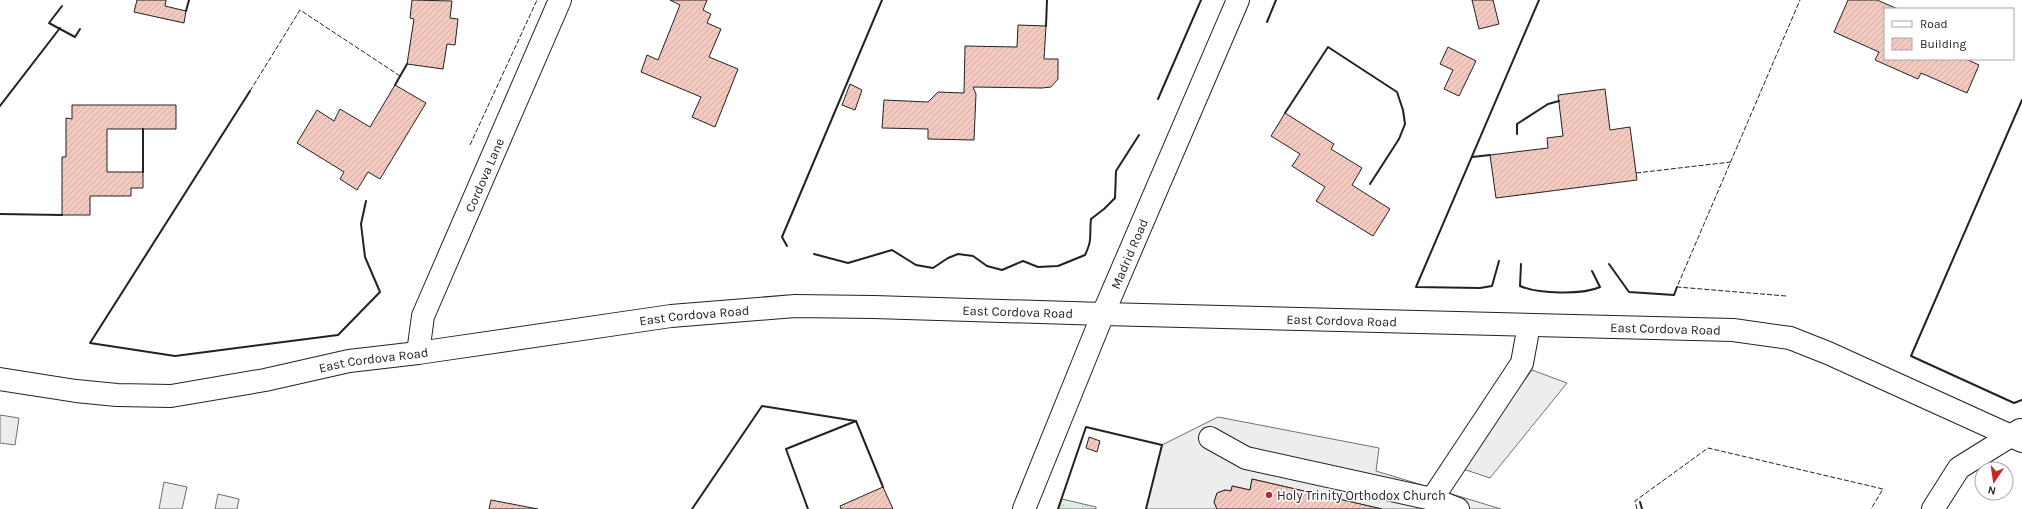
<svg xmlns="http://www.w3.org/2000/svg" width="2022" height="509" viewBox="0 0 2022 509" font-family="Karla,sans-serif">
<defs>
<pattern id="park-tufts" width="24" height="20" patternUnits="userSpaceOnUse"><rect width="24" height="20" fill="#e0efe3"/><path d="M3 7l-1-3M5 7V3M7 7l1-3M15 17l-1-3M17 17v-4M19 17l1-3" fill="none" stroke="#c0cdc2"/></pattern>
<pattern id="building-hatch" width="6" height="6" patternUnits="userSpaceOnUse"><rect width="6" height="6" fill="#f3c9c0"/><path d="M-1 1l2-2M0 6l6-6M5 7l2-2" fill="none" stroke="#d0aca5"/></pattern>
</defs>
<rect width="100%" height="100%" fill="#fff"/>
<path fill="url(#park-tufts)" stroke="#6f6f6f" d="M1062,499L1096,507V509H1058Z"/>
<g fill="#ededed" stroke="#6f6f6f">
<path d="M1532,370L1567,383L1490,478L1460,468Z"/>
<path d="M0,415L19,418L15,445L0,443Z"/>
<path d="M1218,417L1379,448L1376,471L1501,509H1382L1252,479L1250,490L1233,486L1231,491L1225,490L1217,493L1214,502L1217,509H1146L1162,445Z"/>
<path d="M164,482L187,487L182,509H159Z"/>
<path d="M218,494L239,499L237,509H215Z"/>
</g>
<g fill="url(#building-hatch)" stroke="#222">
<path d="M137,0H166L165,6L186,11L184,23L134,12Z"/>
<path d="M412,0L452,1L450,18L458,19L455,45L447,44L443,69L407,64L414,19L410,18Z"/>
<path d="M670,0H707L703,10L711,14L707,23L721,29L709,57L738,69L715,127L692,117L701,97L641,72L647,55L658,60L680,5Z"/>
<path d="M1472,0H1493L1499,24L1479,29Z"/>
<path d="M1848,0H1877L1898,9H1885V59H1966L1979,65L1967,93L1921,73L1918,79L1875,60L1879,52L1834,32Z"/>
<path d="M1018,25L1046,26L1044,59H1058V79L1051,87L1042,88L973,87L976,94L974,140L928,139V129L882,128L884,100L928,102L938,92L964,93L965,46L1017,47Z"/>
<path d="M1448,47L1476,61L1459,96L1444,89L1453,70L1440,64Z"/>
<path d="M850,84L862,90L855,110L842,105Z"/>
<path d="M395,85L426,103L380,179L368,172L357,190L340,179L344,172L297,143L317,110L334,121L340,109L370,127Z"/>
<path d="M1605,89L1610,130L1630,127L1637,180L1496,198L1490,155L1548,148L1547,138L1563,136L1558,95Z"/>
<path d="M72,105H176V129H107V172H143V188H131V196H90V215H62V157H66V118L72,119Z"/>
<path d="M1285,113L1334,144L1331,149L1362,168L1352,185L1390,209L1373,236L1316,201L1325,187L1292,166L1300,154L1271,136Z"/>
<path d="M1089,437L1100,441L1097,452L1086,448Z"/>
<path d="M1252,479L1382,509H1217L1214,502L1217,493L1225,490L1231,491L1232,486L1250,490Z"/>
<path d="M883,487L893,509H841L840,506Z"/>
<path d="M491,500L538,509H489Z"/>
</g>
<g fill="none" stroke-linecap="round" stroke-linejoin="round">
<defs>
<g id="minor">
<path id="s1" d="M418,353L423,316L560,0"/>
<path id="s2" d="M0,379L76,391L117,395L171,396L265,380L349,361L418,353L671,316L795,306L874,307L1103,314L1733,330L1790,338L1828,353L2022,441"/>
<path d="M1210,438L1246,458L1432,499L1522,363L1529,325"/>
<path d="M1432,499L1458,509"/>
<path id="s3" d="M1024,509L1103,314L1238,0"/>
<path d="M1933,509L1959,468L2020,430"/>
</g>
</defs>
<use href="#minor" stroke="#222" stroke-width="24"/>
<use href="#minor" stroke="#fff" stroke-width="22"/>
<g stroke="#222" stroke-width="1" stroke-dasharray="5 2" stroke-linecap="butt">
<path d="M250,91L300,10L400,76"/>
<path d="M470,145L537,0"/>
<path d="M1636,173L1731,162"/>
<path d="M1786,296L1677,287L1800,0"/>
<path d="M1637,509L1635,501L1708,448L1883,489L1871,509"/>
</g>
<g stroke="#222" stroke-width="2">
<path d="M62,6L49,23L75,37L80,29"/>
<path d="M186,11L189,0"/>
<path d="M1267,22L1276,0"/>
<path d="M1046,26L1047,0"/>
<path d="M395,85L407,64"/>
<path d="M250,91L90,343L175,356L338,335L380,292L365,257L361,224L366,201"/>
<path d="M1158,99L1201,0"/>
<path d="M2022,100L1911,356L2014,403L2022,400"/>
<path d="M0,106L60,28"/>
<path d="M1285,113L1328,47L1397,92L1403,110L1405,124L1399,139L1370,184"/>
<path d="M1517,134V124L1548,104L1559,101"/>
<path d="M1472,157L1490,155"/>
<path d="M143,172V129"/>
<path d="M0,214L62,215"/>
<path d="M787,246L782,237L882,0"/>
<path d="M814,254L848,263L892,250L916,265L933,268L948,258L958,254L973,256L987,266L1002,270L1023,261L1038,267L1058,266L1085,255C1093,238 1089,237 1091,219L1104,209L1115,198L1116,171L1139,135"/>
<path d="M1499,261L1492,286L1480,288L1416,287L1539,0"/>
<path d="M1521,264L1520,286C1538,294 1583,295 1600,287L1592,271"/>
<path d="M1609,264L1629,292L1674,295L1677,287"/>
<path d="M1640,502L1642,509"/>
<path d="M692,509L762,406L856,421"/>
<path d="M808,509L786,449L856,421L883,487"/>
<path d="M1058,509L1086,427L1162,445L1146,509"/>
</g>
</g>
<circle fill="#c62828" stroke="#fff" stroke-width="1.5" cx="1269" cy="495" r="4"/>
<g text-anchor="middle" stroke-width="3" stroke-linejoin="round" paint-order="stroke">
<g font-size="13" fill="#222" stroke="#fff">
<text dy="5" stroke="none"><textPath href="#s1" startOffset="191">Cordova Lane</textPath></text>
<text dy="5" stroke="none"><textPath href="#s3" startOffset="276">Madrid Road</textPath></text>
<text dy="5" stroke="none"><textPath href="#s2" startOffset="1026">East Cordova Road</textPath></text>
<text dy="5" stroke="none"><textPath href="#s2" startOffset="702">East Cordova Road</textPath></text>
<text dy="5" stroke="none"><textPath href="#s2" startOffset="1350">East Cordova Road</textPath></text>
<text dy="5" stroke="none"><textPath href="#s2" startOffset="1674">East Cordova Road</textPath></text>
<text dy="5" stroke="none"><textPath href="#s2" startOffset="378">East Cordova Road</textPath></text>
</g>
<g font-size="13" fill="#222" stroke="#fff" text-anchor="start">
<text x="1277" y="500">Holy Trinity Orthodox Church</text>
</g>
</g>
<rect x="1884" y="8" width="130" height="52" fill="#ffffff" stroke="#a7a7a7"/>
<rect x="1892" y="21" width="20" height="6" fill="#ffffff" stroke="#a7a7a7"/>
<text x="1920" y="28" font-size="12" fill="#222222">Road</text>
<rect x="1892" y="38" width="20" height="12" fill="url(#building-hatch)" stroke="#a7a7a7"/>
<text x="1920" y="48" font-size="12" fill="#222222">Building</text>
<g transform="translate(1994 481) rotate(193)"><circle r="19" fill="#ffffff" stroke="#a7a7a7"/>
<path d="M0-3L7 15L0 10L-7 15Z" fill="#c62828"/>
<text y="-6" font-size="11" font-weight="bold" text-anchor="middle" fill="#222222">N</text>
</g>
</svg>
